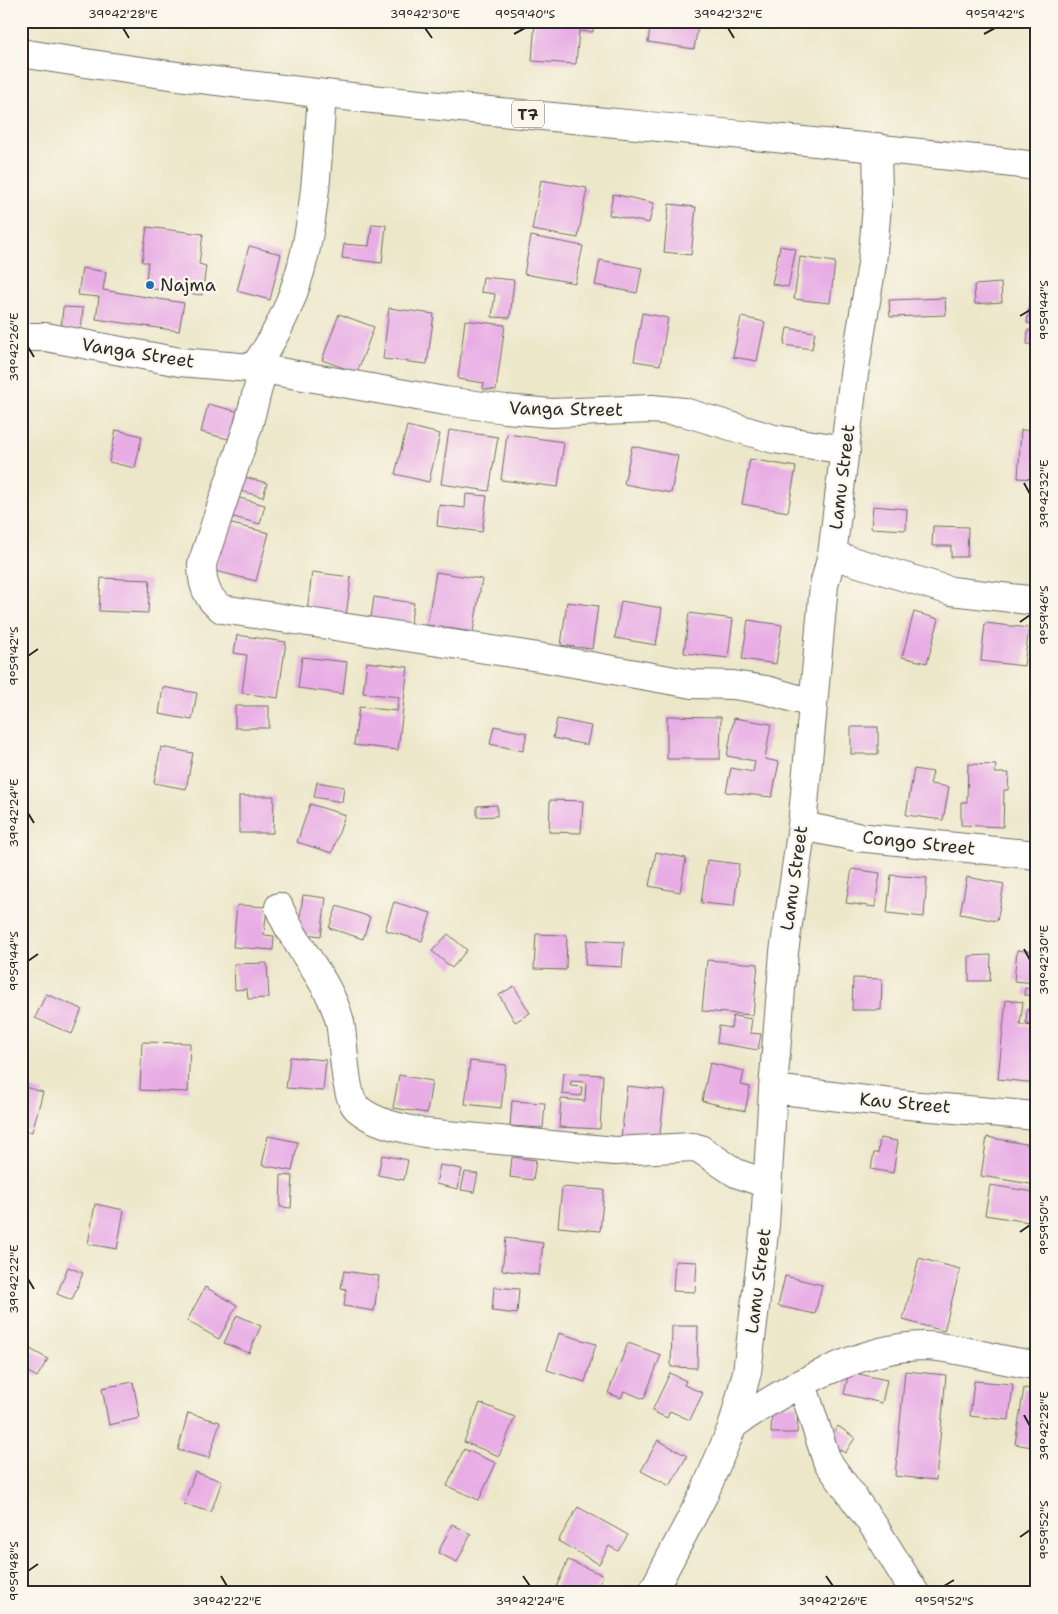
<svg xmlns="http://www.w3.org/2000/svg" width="1058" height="1614" viewBox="0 0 1058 1614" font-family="'Shantell Sans',sans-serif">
<rect width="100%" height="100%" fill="#fbf7ec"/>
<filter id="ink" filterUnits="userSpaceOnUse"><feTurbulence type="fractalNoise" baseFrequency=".02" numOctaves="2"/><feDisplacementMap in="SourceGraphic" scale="10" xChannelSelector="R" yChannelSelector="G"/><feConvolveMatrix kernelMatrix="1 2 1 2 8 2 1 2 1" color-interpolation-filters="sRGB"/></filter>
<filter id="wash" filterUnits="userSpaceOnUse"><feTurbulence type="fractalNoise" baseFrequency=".0096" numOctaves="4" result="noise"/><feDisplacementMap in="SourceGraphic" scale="20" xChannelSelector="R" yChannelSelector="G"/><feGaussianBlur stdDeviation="1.12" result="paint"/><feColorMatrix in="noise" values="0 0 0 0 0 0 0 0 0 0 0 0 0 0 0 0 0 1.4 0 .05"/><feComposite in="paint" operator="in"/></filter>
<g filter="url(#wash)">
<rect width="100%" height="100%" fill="#ede7ca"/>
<g id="blocks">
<g fill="#e8ade5">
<path d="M535,21H594L593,32L579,31L576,64L532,61Z"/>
<path d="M651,21H699L694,49L648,42Z"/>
<path d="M541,180L587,188L578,238L532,230Z"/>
<path d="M613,194L654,203L649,223L609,215Z"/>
<path d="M669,204L696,207L691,255L664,252Z"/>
<path d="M372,224L386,225L382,263L342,258L344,244L369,246Z"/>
<path d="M147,227L203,234L199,264L206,266L202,295L145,288L148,262H142Z"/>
<path d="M531,236L583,246L575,283L524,274Z"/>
<path d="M249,246L281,254L270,300L237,291Z"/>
<path d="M780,246L796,249L788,287L772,284Z"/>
<path d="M800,257L835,262L830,303L794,299Z"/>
<path d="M600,260L642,268L637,293L595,285Z"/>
<path d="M82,268L106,272L103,290L184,303L179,331L96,319L99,297L78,295Z"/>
<path d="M483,277L514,280L510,318L492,317L495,294L481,292Z"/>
<path d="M1001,283L1002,302L975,304L974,285Z"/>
<path d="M1031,290L1037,291V325L1027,323Z"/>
<path d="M945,298L946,315L890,317L889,300Z"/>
<path d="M63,307L83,308L81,332L61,330Z"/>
<path d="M389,308L434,314L427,364L383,359Z"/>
<path d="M642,313L668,318L660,365L634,361Z"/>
<path d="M339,314L374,327L357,373L322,360Z"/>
<path d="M741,317L765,322L757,361L733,357Z"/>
<path d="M465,320L505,325L496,390L483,389L484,383L458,379Z"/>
<path d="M787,328L815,332L812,349L784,345Z"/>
<path d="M1028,330L1037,331V345L1027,344Z"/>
<path d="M208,404L248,414L240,442L201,432Z"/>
<path d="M407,426L440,434L429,482L395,474Z"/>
<path d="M116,430L142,436L135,468L109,462Z"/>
<path d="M449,430L498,437L489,491L441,484Z"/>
<path d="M1021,430L1037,431V479L1018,478Z"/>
<path d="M507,434L564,442L558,487L501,480Z"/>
<path d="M632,446L678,456L671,493L624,484Z"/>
<path d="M750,459L796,467L788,512L742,504Z"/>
<path d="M241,476L267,483L263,497L237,490Z"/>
<path d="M466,494L487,496L482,532L437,526L439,505L465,508Z"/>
<path d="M236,497L265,505L260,524L230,516Z"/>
<path d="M873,506L907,509L906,530L871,528Z"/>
<path d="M228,523L269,533L256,581L215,571Z"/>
<path d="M933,526L968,527L967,557H951V546H932Z"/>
<path d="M312,572L351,577L346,617L307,612Z"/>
<path d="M436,572L482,579L473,632L427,625Z"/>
<path d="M101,578L150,580L148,613L99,611Z"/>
<path d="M374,597L414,603L410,624L371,618Z"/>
<path d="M621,601L662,608L656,645L615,638Z"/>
<path d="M567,602L598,606L592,649L561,645Z"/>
<path d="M914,612L939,619L927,663L902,657Z"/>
<path d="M689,613L733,619L728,658L684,653Z"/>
<path d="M748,620L782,625L776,664L742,659Z"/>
<path d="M985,623L1029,628L1024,666L981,661Z"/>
<path d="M237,635L286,642L278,698L242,693L247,655L234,653Z"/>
<path d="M302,657L347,662L343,694L298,688Z"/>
<path d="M367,662L408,667L398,750L354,745L359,707L397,711L399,697L363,693Z"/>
<path d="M163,687L197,693L192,720L159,714Z"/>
<rect x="235" y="706" width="34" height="22"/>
<path d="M667,716L721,717L720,759H667Z"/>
<path d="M734,718L771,724L765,759L779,762L772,797L726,792L731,768L753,772L755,761L727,756Z"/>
<path d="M557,719L591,726L587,745L553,738Z"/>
<path d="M494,726L527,733L523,751L490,744Z"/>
<rect x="851" y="727" width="27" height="27"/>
<path d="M161,747L193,753L186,789L154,783Z"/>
<path d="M968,764L996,765L995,773H1009L1008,790H1004L1003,827L961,825V802H967Z"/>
<path d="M914,769L933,772L930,784L949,787L943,820L906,815Z"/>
<path d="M317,782L344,787L342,802L314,797Z"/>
<path d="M1031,793H1037V824H1030Z"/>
<path d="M239,796H274L273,833H239Z"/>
<path d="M550,800L583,801L581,833L549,832Z"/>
<path d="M310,804L345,815L332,853L297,842Z"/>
<path d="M497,805V816L477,817V806Z"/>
<path d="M656,852L686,858L680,892L649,886Z"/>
<path d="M707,860L739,864L734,906L701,903Z"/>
<path d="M852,869L880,873L875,907L846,903Z"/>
<path d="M891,875L927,878L924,917L887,913Z"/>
<path d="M967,877L1004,884L997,921L960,914Z"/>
<path d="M303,895L326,898L321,936L298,933Z"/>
<path d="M394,902L431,913L422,941L385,930Z"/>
<path d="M237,905L267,907L264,935L274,936L273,950L233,947Z"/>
<path d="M337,906L370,917L363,939L329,928Z"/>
<path d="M1035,908H1037V936L1032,935Z"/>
<path d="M448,934L467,950L452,968L432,951Z"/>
<path d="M536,934L567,935L566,970L534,969Z"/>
<path d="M587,940L624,942L622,967L585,965Z"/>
<path d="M1017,950L1037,952V983L1014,981Z"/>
<path d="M991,955L990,981H969V956Z"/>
<path d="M707,960L758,964L753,1015L702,1011Z"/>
<path d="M267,963L269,998L248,999L247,989L235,990L234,964Z"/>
<path d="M853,978L882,979L881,1010H852Z"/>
<path d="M514,986L530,1013L515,1022L499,995Z"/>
<path d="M1025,988L1037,990V996L1024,995Z"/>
<path d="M46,994L82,1009L72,1034L35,1018Z"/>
<path d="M1006,1000L1023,1002L1020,1025L1037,1026V1083L998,1079Z"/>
<path d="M1027,1009L1037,1010V1024L1026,1023Z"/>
<path d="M733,1016L752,1019L750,1033L761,1034L758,1050L717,1043L719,1026L731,1028Z"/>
<path d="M142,1042L190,1043L188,1092L140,1090Z"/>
<path d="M290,1057L326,1060L323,1091L286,1088Z"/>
<path d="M470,1061L506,1065L501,1108L465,1104Z"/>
<path d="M710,1063L744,1071L741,1085L750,1087L745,1111L702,1101Z"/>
<path d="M564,1073L603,1075L600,1129L559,1127L561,1099L585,1101L586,1082L571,1081L570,1086L582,1087L581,1096L562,1094Z"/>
<path d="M399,1075L432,1081L427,1113L393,1108Z"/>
<path d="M21,1086L43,1092L32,1132L21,1129Z"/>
<path d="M627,1086L665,1090L659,1142L621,1138Z"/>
<path d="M512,1101L545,1103L543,1128L510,1126Z"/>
<path d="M268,1136L298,1142L292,1171L262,1165Z"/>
<path d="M987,1137L1037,1146V1185L981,1176Z"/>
<path d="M880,1138L898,1141L893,1173L871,1169L874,1153H878Z"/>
<path d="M382,1155L408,1160L404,1180L378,1175Z"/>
<path d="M512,1157L536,1160L533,1180L510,1177Z"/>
<path d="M440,1165L462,1169L458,1189L436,1184Z"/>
<path d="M465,1172L478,1174L474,1192L461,1190Z"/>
<path d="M281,1175L293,1176L291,1208L280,1207Z"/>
<path d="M990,1185L1034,1192L1029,1222L985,1215Z"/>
<path d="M562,1187L604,1190L600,1231L558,1227Z"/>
<path d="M95,1204L124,1210L117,1249L88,1244Z"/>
<path d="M506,1238L543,1243L539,1275L502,1270Z"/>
<path d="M919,1258L960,1269L944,1331L903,1320Z"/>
<path d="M675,1261L697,1262L695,1292L673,1291Z"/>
<path d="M68,1267L83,1273L72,1300L57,1294Z"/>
<path d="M344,1271L379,1276L374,1311L344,1306L346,1289L341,1288Z"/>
<path d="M785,1276L822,1285L815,1314L778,1306Z"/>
<path d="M205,1287L237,1305L219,1339L187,1321Z"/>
<path d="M494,1287L519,1289L517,1314L492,1311Z"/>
<path d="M237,1315L261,1326L249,1353L224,1343Z"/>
<path d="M672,1326H698L697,1368L671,1367Z"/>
<path d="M559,1333L596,1344L585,1382L547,1370Z"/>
<path d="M628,1343L661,1355L644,1399L624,1391L621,1398L608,1393Z"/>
<path d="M30,1349L48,1359L37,1377L21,1368V1363Z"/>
<path d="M905,1371L946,1375L936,1480L895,1476Z"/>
<path d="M849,1372L887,1380L882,1403L844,1394Z"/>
<path d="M670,1373L686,1381L684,1385L703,1393L690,1420L670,1411L667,1418L652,1411Z"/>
<path d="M974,1381L1013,1384L1009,1420L970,1416Z"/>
<path d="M133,1382L140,1418L109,1425L102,1388Z"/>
<path d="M1024,1388L1037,1390V1448L1015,1444Z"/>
<path d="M480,1403L515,1417L499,1456L464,1442Z"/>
<path d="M772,1405L798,1406L797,1433H771Z"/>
<path d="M188,1413L220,1422L209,1458L178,1450Z"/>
<path d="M838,1426L855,1438L845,1453L828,1442Z"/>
<path d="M658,1440L687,1456L670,1486L641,1471Z"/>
<path d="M464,1449L496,1463L479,1500L447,1486Z"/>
<path d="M195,1472L222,1481L211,1512L184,1504Z"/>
<path d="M578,1507L628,1535L618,1551L609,1546L599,1564L558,1541Z"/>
<path d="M452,1524L471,1534L457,1562L438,1553Z"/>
<path d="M568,1560L603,1575L595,1593L554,1592Z"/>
</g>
</g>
</g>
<g filter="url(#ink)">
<use href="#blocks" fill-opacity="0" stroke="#6f6d63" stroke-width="1"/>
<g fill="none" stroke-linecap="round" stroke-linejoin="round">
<defs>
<g id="minor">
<path d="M21,337H46L180,362L263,369L445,401L506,409L551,413L652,409L684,412L774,439L846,450"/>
<path d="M254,367C315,285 315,192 322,94"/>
<path d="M263,369L248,426L202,564C202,583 206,598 222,609L545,658L692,684L733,685L766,690L812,703"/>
<path d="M832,555L951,591L1037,601"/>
<path d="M802,826L857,837L1037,855"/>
<path d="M279,907C295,948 329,979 340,1022C344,1041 344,1097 357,1108C375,1124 403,1128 425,1133L615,1151L693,1147L700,1149L736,1173L767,1184"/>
<path d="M773,1089L908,1105L1037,1116"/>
<path d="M802,1384L827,1461L875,1528L915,1593"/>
<path d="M733,1425C783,1390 862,1346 924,1346C962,1347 999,1362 1037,1365"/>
<path d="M652,1593L704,1494L733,1425L747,1372L765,1225L773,1089L784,952L802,826L824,585L832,555L854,374L872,264L878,194L877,147"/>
</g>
<path id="highway" d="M21,53C357,108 699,125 1037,166"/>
</defs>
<use href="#minor" stroke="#6f6d63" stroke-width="30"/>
<use href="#highway" stroke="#6f6d63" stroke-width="30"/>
<use href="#minor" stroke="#fff" stroke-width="28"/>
<use href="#highway" stroke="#fff" stroke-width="28"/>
</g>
</g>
<path fill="none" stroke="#2b2b2b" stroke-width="2" d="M123,28L129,38M425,28L432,38M728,28L734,38M514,34L525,28M984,34L995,28M1020,316L1030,310M28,347L34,357M1024,483L1030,494M1020,622L1030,615M28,656L38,649M28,813L34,823M1024,949L1030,960M28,961L38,954M1020,1232L1030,1225M28,1279L34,1289M1024,1415L1030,1426M1020,1537L1030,1530M28,1571L38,1564M221,1576L227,1586M523,1576L530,1586M826,1576L833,1586M944,1586L954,1580"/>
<circle fill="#1f6fb2" stroke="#fbf7ec" stroke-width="2" cx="150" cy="285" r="5"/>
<g text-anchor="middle" stroke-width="5" stroke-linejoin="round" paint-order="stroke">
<rect fill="#fbf7ec" stroke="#696865" stroke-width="1" x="512" y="100.5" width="32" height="27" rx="4"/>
<g font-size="16" font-weight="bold" fill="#2b2b2b">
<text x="528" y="120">T7</text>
</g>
<g font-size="18" fill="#2b2b2b" stroke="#fbf7ec" text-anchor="start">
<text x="160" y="291">Najma</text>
</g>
<g font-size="18" fill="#2b2b2b" stroke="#fbf7ec">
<text transform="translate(138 353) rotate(9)" y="6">Vanga Street</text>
<text transform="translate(566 409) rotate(1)" y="6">Vanga Street</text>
<text transform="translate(842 477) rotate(-83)" y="6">Lamu Street</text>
<text transform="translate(919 843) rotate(6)" y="6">Congo Street</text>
<text transform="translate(794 878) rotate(-82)" y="6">Lamu Street</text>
<text transform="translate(905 1103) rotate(5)" y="6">Kau Street</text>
<text transform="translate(758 1281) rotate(-83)" y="6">Lamu Street</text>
</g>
</g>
<rect width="1058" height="1614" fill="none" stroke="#fbf7ec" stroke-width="55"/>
<rect x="28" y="28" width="1002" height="1558" fill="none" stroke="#2b2b2b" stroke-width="2"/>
<g font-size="12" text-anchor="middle" fill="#2b2b2b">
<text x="123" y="18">39°42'28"E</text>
<text x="425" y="18">39°42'30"E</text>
<text x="525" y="18">9°59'40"S</text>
<text x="728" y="18">39°42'32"E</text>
<text x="995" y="18">9°59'42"S</text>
<text transform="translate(1044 310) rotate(-90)" y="4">9°59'44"S</text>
<text transform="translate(14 347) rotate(-90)" y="4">39°42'26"E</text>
<text transform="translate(1044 494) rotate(-90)" y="4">39°42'32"E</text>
<text transform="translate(1044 615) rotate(-90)" y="4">9°59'46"S</text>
<text transform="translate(14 656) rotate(-90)" y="4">9°59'42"S</text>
<text transform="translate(14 813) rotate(-90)" y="4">39°42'24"E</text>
<text transform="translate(1044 960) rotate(-90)" y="4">39°42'30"E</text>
<text transform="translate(14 961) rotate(-90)" y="4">9°59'44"S</text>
<text transform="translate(1044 1225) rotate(-90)" y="4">9°59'50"S</text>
<text transform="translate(14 1279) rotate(-90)" y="4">39°42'22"E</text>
<text transform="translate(1044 1426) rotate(-90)" y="4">39°42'28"E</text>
<text transform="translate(1044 1530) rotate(-90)" y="4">9°59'52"S</text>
<text transform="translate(14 1571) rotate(-90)" y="4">9°59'48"S</text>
<text x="227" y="1605">39°42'22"E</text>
<text x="530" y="1605">39°42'24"E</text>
<text x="833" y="1605">39°42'26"E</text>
<text x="944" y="1605">9°59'52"S</text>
</g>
</svg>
